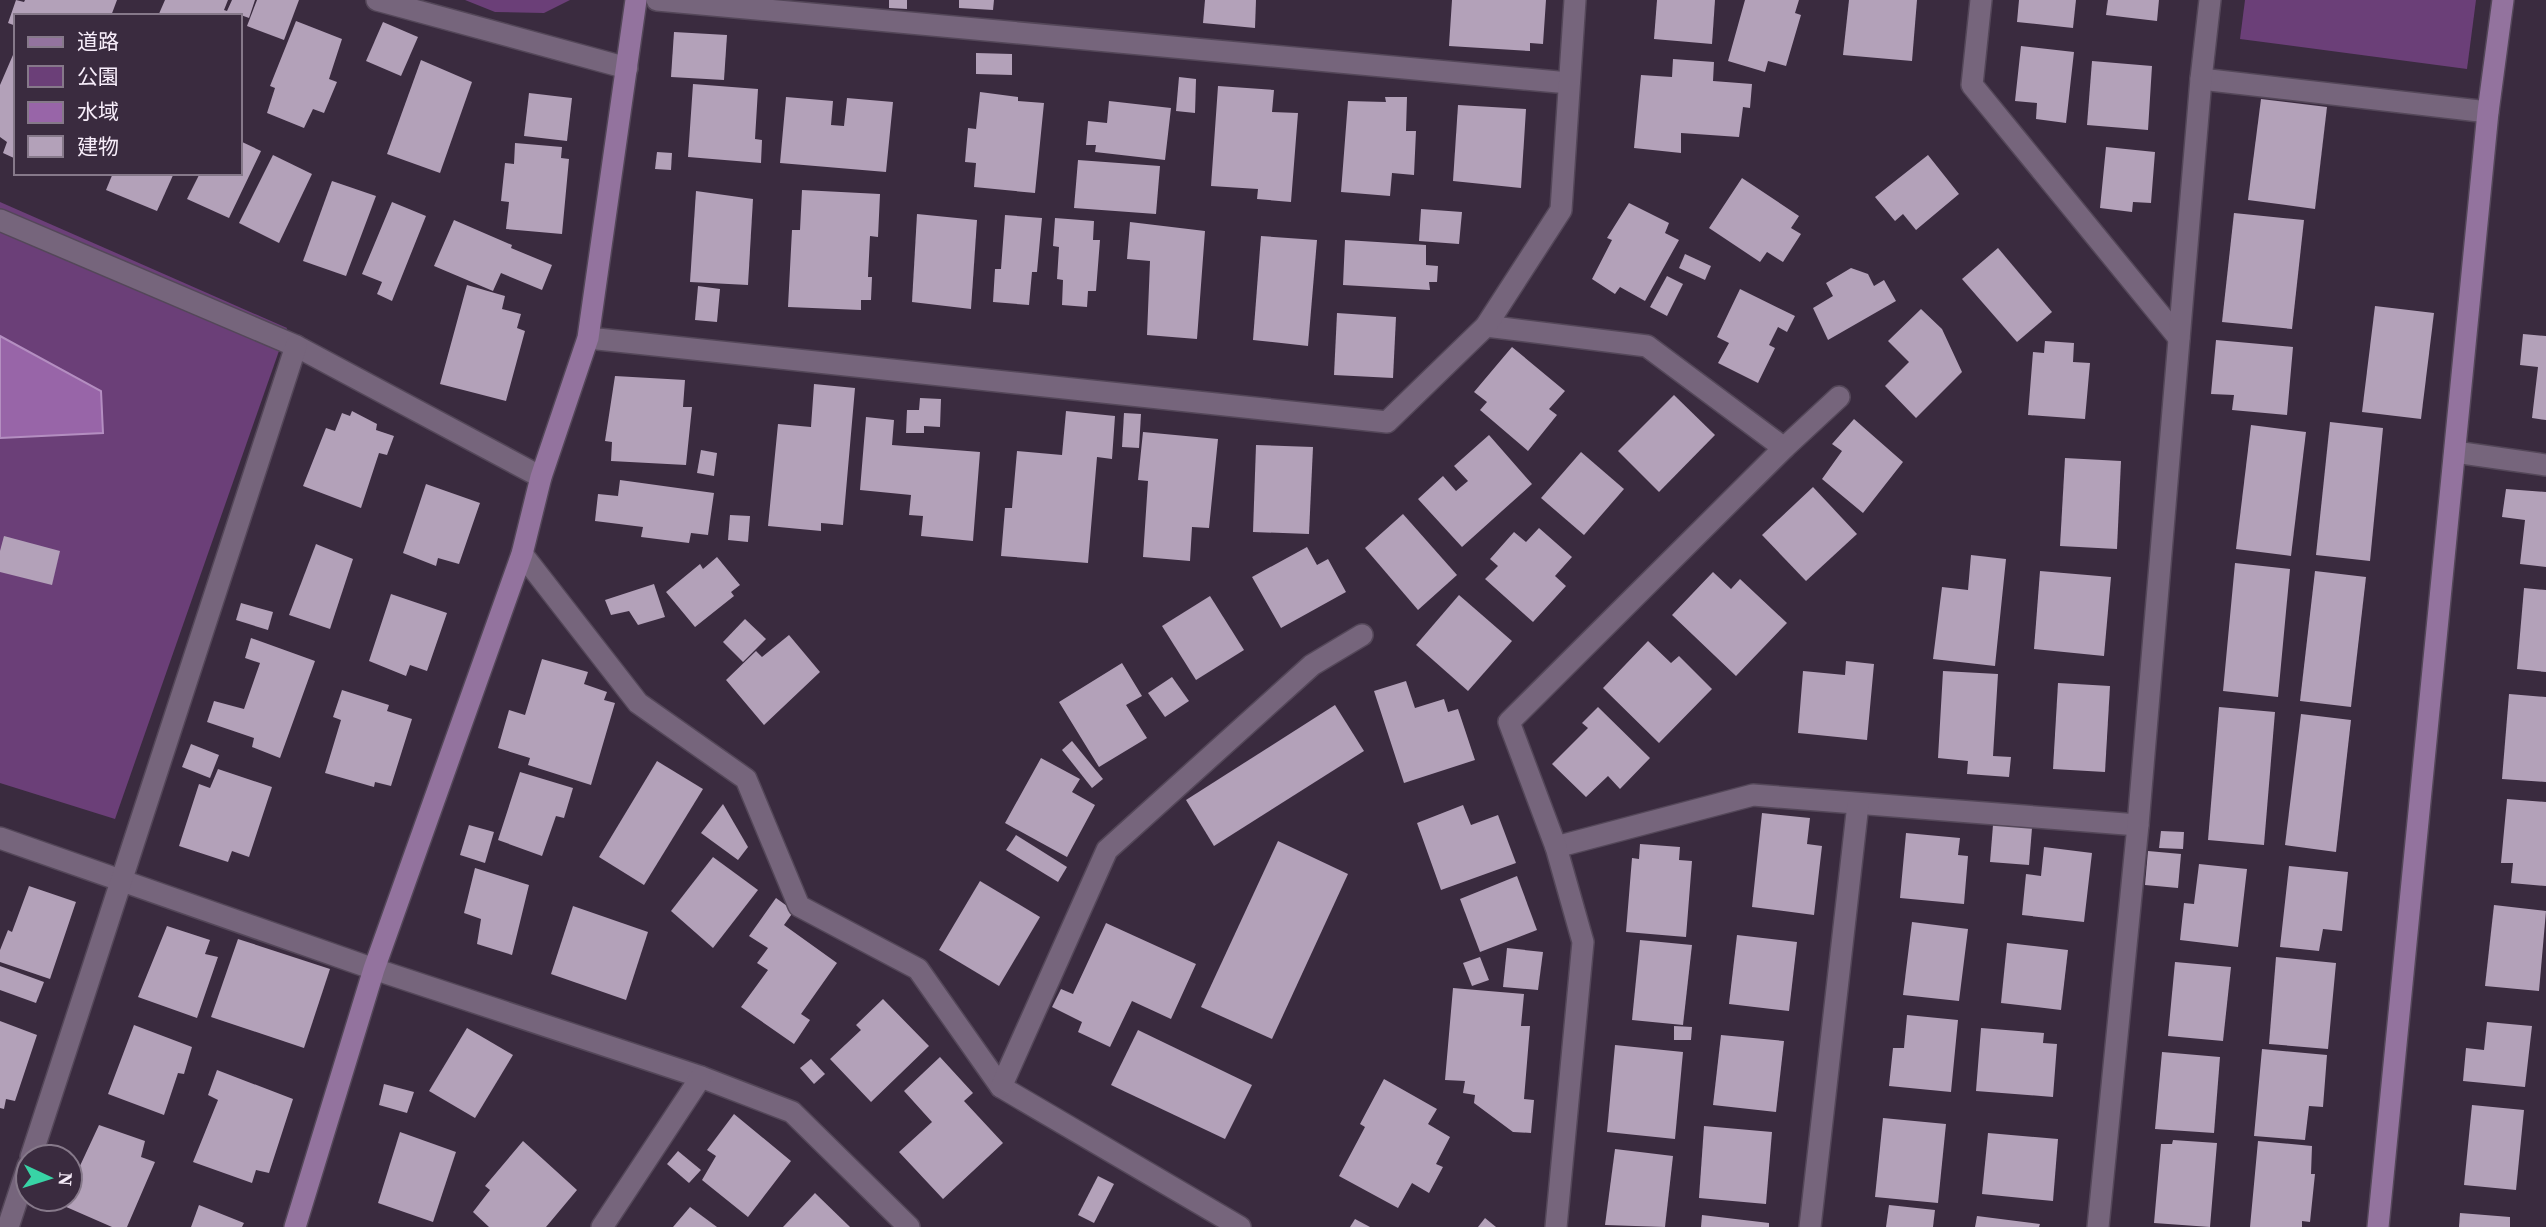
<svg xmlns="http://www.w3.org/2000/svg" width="2546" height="1227" viewBox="0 0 2546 1227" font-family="'Source Serif 4','Noto Sans JP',serif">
<rect width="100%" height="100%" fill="#3a2b3f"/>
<g fill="#6b3f78">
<path d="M465,0H570L544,13L495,12Z"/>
<path d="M2245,0H2476L2467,69L2240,39Z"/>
<path d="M0,202L287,328L115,819L0,783Z"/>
</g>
<path fill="#9865a8" stroke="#b48ec1" stroke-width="2" d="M0,336L101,391L103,433L0,438Z"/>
<g fill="#b3a1b9">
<path d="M16,0L24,2L25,0H117L111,16H16V26L8,23Z"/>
<path d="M165,0H228L224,10L227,11L232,0H255L249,18L238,14L237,16H158Z"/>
<path d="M257,0H299L284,40L247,26Z"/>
<path d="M889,0H907V9L889,8Z"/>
<path d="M959,0H994L993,10L959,8Z"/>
<path d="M1205,0H1256L1255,28L1203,23Z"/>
<path d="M1452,0H1546L1543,44L1530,43V51L1449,46Z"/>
<path d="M1657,0H1715L1712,44L1654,39Z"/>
<path d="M1745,0H1799L1795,13L1801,15L1786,66L1768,61L1765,72L1728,61Z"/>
<path d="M1849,0H1917L1912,61L1843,55Z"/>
<path d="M2019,0H2076L2073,28L2017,22Z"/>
<path d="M2108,0H2159L2157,21L2106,15Z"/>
<path d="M296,21L342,39L329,79L337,82L324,113L313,109L304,128L267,113L275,88L270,86Z"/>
<path d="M383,22L418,37L401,76L366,61Z"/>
<path d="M674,32L727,35L724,80L671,77Z"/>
<path d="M2021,46L2074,52L2066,123L2036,119L2037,103L2015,101Z"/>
<path d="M16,48V159L3,153L7,142L0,137V85Z"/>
<path d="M976,53L1012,54V75L976,74Z"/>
<path d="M1673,59L1714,62L1713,81L1752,84L1750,108L1743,107L1739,137L1681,133V153L1634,148L1641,75L1672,77Z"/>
<path d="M421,60L472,82L440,173L387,154Z"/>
<path d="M2092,61L2152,66L2148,130L2087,125Z"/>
<path d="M1179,77L1196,79L1195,113L1176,111Z"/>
<path d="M693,84L758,89L755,139L762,140L761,163L688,157Z"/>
<path d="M1218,86L1274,90L1272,112L1298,113L1291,202L1257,199L1258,189L1211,186Z"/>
<path d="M980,92L1018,97V101L1044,103L1035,193L974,187L976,163L965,162L968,128L976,129Z"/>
<path d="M529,93L572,98L567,141L524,136Z"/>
<path d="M786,97L833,101L831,125L844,126L847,98L893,102L886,172L780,163Z"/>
<path d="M1385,97H1407L1406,131H1416L1414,175L1392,173L1390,196L1341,192L1348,101L1386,102Z"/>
<path d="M2261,99L2327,107L2315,209L2248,200Z"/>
<path d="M1109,101L1171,108L1165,160L1095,152L1096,145H1086L1088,121L1107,123Z"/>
<path d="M1458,105L1526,109L1521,188L1453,181Z"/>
<path d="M240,141L261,151L229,218L187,199L200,173H240Z"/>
<path d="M515,143L562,147L561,158L569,159L562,234L506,229L509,202L501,201L505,163L514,164Z"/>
<path d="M2106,147L2155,152L2151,203L2133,202L2132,212L2100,208Z"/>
<path d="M657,152L672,153L671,170L655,169Z"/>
<path d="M273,155L312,174L279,243L239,223Z"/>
<path d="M1928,155L1959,194L1916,230L1903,214L1895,221L1875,197Z"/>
<path d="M1078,160L1160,166L1156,214L1074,208Z"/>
<path d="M113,173H174L157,211L106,190Z"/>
<path d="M1742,178L1799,216L1791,228L1801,234L1783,262L1767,252L1760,262L1709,228Z"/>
<path d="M332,181L376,196L346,276L303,261Z"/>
<path d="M802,190L880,194L878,237L870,236L868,277H872L871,300H861V310L788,307L792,230H800Z"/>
<path d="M696,191L753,199L748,285L690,282Z"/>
<path d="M392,202L426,216L392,301L377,294L382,282L362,274Z"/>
<path d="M1629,203L1669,223L1665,233L1679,240L1645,301L1620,287L1615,294L1592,279L1612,240L1607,238Z"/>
<path d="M1421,209L1462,212L1459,244L1419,241Z"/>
<path d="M2234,213L2304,220L2292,329L2222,322Z"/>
<path d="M917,214L977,220L971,309L912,302Z"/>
<path d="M1005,215L1042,218L1037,272H1032L1029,305L993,302L995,269H1001Z"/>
<path d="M1055,218L1094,221L1093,240H1100L1096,291H1088L1087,307L1062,305L1063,280L1057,279L1059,247L1053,246Z"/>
<path d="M454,220L512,245L511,248L552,265L542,290L501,273L493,291L434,266Z"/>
<path d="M1130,222L1205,231L1197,339L1147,335L1150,261L1127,259Z"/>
<path d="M1261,236L1317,240L1308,346L1253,340Z"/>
<path d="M1345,240L1426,245V265L1438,266L1437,282H1429L1430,290L1343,285Z"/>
<path d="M1998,248L2052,312L2017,342L1962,279Z"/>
<path d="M1685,254L1711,266L1705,280L1679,268Z"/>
<path d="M1851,268L1868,274L1874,286L1884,280L1896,301L1828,340L1813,308L1833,296L1826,283Z"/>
<path d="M1667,276L1683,284L1667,316L1650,307Z"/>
<path d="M467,285L505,296L502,309L521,314L517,328L525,331L506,401L440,384Z"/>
<path d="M698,286L720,289L717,322L695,320Z"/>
<path d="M1740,289L1795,316L1787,332L1778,327L1769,345L1775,348L1758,383L1718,363L1729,343L1717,337Z"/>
<path d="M2375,306L2434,313L2421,419L2362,412Z"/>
<path d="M1921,309L1942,329L1962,372L1916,418L1885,386L1909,362L1888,341Z"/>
<path d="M1337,313L1396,317L1393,378L1334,375Z"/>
<path d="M2523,334L2546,336V420L2532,418L2538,367L2520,365Z"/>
<path d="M2216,340L2293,347L2287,415L2232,410L2234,395L2211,394Z"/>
<path d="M2045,341L2074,343L2073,362L2090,363L2085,419L2028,415L2033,352L2044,353Z"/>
<path d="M1512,347L1565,391L1549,409L1557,415L1528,451L1480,410L1487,402L1474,392Z"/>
<path d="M615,376L685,380L683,407H692L686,465L611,461L612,442L605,441Z"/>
<path d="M814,384L855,388L843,525L821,523V531L768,526L778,424L811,427Z"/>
<path d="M1674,395L1715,435L1659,492L1618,451Z"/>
<path d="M920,398L941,399L940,427L924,426V433H906L907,410H919Z"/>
<path d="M352,411L377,424L376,430L394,436L387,455L379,453L361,508L303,486L326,428L335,431L342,413L350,416Z"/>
<path d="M1066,411L1115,416L1112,459L1097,457L1088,563L1001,556L1005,508H1012L1017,451L1062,455Z"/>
<path d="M1124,413L1141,414L1139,448L1122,447Z"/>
<path d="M866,417L894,420L892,445L980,452L973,541L921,536L923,516L909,515L911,495L860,490Z"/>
<path d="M1854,419L1903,462L1863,513L1822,479L1842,451L1832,444Z"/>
<path d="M2330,422L2383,428L2370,561L2316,555Z"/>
<path d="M2251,425L2306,432L2291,556L2236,549Z"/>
<path d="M1143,432L1218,439L1209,528L1192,527L1190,561L1143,557L1148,481L1138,480Z"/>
<path d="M1489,435L1532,484L1462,547L1418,499L1443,476L1456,491L1468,481L1454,466Z"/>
<path d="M1256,445L1313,447L1309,534L1253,532Z"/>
<path d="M701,450L717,453L714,476L697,473Z"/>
<path d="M1581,452L1624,489L1584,535L1541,498Z"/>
<path d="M2065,458L2121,461L2117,549L2060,546Z"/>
<path d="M620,480L714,493L708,535L691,533L689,543L641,537L643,527L595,521L598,494L618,496Z"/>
<path d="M426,484L480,503L459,564L438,558L436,566L403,553Z"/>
<path d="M1813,487L1857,534L1806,581L1762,535Z"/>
<path d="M2506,489L2546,492V567L2520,564L2525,520L2502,517Z"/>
<path d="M1403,514L1457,575L1418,610L1365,548Z"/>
<path d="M730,515L750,516L748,542L728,540Z"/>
<path d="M1539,528L1572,557L1555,576L1566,586L1533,622L1485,579L1498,566L1490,559L1514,532L1526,542Z"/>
<path d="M4,536L60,551L52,585L0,572V551Z"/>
<path d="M316,544L353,559L330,629L289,615Z"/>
<path d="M1307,547L1317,565L1328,559L1346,592L1281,628L1252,577Z"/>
<path d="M1971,555L2006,559L1995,666L1933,659L1942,587L1968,590Z"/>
<path d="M717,557L740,585L731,592L734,596L695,627L666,592L700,564L703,569Z"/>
<path d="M2235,563L2290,569L2278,697L2223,691Z"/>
<path d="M2040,571L2111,577L2104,656L2034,649Z"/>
<path d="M2315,571L2366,577L2351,707L2300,701Z"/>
<path d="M1713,572L1731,589L1740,579L1787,623L1736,676L1672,615Z"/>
<path d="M654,584L665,617L638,625L629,611L611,615L605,600Z"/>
<path d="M2524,588L2546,590V672L2517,669Z"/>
<path d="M391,594L447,613L427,671L410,665L406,676L369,661Z"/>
<path d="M1459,595L1512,641L1468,691L1416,645Z"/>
<path d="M1210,596L1244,650L1196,680L1162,626Z"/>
<path d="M241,603L273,612L268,630L236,620Z"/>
<path d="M745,619L766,639L743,662L723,642Z"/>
<path d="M789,635L820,672L764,725L726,680L756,651L762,657Z"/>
<path d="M251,638L315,661L280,758L252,747L254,738L207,722L214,701L244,709L260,663L245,658Z"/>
<path d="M1648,641L1671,663L1679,656L1712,689L1659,743L1603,688Z"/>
<path d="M542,659L588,672L584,684L607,692L604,700L615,703L591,785L528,765L530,758L498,748L509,710L525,715Z"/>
<path d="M1846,661L1874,664L1867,740L1798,733L1803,671L1845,675Z"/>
<path d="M1122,663L1142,696L1126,705L1147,738L1099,767L1059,702Z"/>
<path d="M1943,671L1998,674L1993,756L2011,757L2009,777L1967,774L1968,761L1938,758Z"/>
<path d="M1172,677L1189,701L1165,717L1148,693Z"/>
<path d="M1406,681L1415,708L1444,699L1448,712L1458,709L1475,760L1404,783L1374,691Z"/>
<path d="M2058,683L2110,686L2105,772L2053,769Z"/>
<path d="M342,690L389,705L387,711L412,719L391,786L375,782L374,787L325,773L341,720L333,717Z"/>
<path d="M2509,694L2546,697V782L2502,779Z"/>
<path d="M1335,705L1364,751L1214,846L1186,800Z"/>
<path d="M1598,707L1650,758L1620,789L1608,776L1586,797L1552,764L1588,728L1582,723Z"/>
<path d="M2219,707L2275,712L2264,845L2208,840Z"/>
<path d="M2301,714L2351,720L2336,852L2285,845Z"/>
<path d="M1072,741L1103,779L1092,788L1062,750Z"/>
<path d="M191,744L219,755L210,778L182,767Z"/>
<path d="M1041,758L1080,779L1072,792L1095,805L1067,857L1005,823Z"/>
<path d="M657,761L703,789L644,885L599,857Z"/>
<path d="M218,769L272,787L249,857L232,851L228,862L179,846L199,784L210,788Z"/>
<path d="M520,772L573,788L564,818L556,816L542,856L498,840Z"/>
<path d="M2507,799L2546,802V886L2511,883L2513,863H2501Z"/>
<path d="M723,804L748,847L738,860L701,833Z"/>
<path d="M1463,805L1471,825L1498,815L1516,863L1441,890L1417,823Z"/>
<path d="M1762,813L1810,818L1807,844L1822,846L1814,915L1752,907Z"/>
<path d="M469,825L494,832L485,863L460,855Z"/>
<path d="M1993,825L2032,828L2029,865L1990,862Z"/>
<path d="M2161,831L2184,832L2183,849L2159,848Z"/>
<path d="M1906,833L1960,838L1958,855L1968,856L1964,904L1900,898Z"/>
<path d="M1016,835L1067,867L1058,882L1006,850Z"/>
<path d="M1278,841L1348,874L1272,1039L1201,1007Z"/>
<path d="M1640,844L1680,847L1679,860L1692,861L1686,937L1626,932L1632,858L1639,859Z"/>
<path d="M2044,847L2092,853L2084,922L2022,915L2026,874L2041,876Z"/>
<path d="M2148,851L2181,854L2178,888L2145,885Z"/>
<path d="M713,857L758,890L713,948L671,911Z"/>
<path d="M2199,864L2247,869L2238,947L2180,940L2184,903L2194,904Z"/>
<path d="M2289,866L2348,872L2342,931L2323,929L2319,951L2280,947Z"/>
<path d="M475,868L529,885L512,955L477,944L481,919L464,913Z"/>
<path d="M1517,876L1537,930L1480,952L1460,899Z"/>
<path d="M980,881L1040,917L999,986L939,950Z"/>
<path d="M29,886L76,902L50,979L0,962V950L8,930L12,932Z"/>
<path d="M776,898L794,911L784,925L837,963L801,1014L810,1020L794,1044L741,1007L768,970L757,963L768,948L749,936Z"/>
<path d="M2494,905L2546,911L2539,991L2485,986Z"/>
<path d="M573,906L648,932L626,1000L551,974Z"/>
<path d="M1912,922L1968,929L1959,1001L1903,995Z"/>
<path d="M1106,923L1196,964L1171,1019L1132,1001L1110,1047L1078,1032L1082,1022L1052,1007L1061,989L1073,994Z"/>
<path d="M167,926L210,940L205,954L218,957L197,1018L138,997Z"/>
<path d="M1737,935L1797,942L1789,1011L1729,1004Z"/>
<path d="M238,939L330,969L304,1048L211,1017Z"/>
<path d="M1640,940L1692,945L1683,1025L1632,1020Z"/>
<path d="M2007,943L2068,950L2061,1010L2001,1003Z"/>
<path d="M1507,948L1543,952L1538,990L1503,987Z"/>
<path d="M1480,957L1489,980L1472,986L1463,963Z"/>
<path d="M2276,957L2336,963L2328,1049L2269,1044Z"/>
<path d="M2175,962L2231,967L2223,1041L2168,1036Z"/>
<path d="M0,966L44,982L36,1003L0,990Z"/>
<path d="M1453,988L1524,994L1521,1026H1530L1524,1099L1534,1100L1531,1133L1513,1132L1474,1103L1475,1095L1463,1093L1465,1081L1445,1080Z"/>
<path d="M883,999L929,1046L871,1102L830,1059L861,1030L856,1025Z"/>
<path d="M1907,1015L1958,1020L1951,1092L1889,1086L1893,1048H1904Z"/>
<path d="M0,1021L37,1035L15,1101L6,1099L4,1109L0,1108Z"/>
<path d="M2487,1022L2532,1026L2525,1087L2463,1081L2466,1048L2484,1050Z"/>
<path d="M134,1025L192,1047L184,1074L178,1073L164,1115L108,1094Z"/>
<path d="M1674,1026L1692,1027L1691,1040H1674Z"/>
<path d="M467,1028L513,1055L475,1118L429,1091Z"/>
<path d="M1981,1028L2044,1033L2043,1043L2057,1044L2053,1097L1976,1091Z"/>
<path d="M1138,1030L1252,1085L1225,1139L1111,1085Z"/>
<path d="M1721,1035L1784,1041L1776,1112L1713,1105Z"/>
<path d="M1615,1045L1683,1052L1675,1139L1607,1132Z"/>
<path d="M2262,1049L2327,1055L2323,1107L2309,1106L2305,1140L2254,1136Z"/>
<path d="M2162,1052L2220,1057L2214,1133L2155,1129Z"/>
<path d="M940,1057L973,1093L964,1101L1003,1143L943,1199L899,1152L932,1122L904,1091Z"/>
<path d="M811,1059L825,1074L814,1084L800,1068Z"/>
<path d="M217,1070L293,1099L269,1173L256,1170L252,1183L193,1162L218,1100L208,1095Z"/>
<path d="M1384,1079L1437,1109L1428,1124L1450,1137L1436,1164L1443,1167L1429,1193L1412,1183L1398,1208L1339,1176L1365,1127L1360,1124Z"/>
<path d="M384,1084L414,1092L407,1113L379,1105Z"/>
<path d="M2472,1105L2524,1110L2516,1190L2464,1185Z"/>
<path d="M734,1114L791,1161L748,1217L702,1180L716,1156L707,1150Z"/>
<path d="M1883,1118L1946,1124L1938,1203L1875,1197Z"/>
<path d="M99,1125L145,1141L141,1157L155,1162L127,1227H112L48,1199H70V1182L72,1183Z"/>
<path d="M1704,1126L1772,1132L1766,1204L1699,1198Z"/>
<path d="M400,1132L456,1152L433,1222L378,1203Z"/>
<path d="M1988,1133L2058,1139L2053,1201L1982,1194Z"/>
<path d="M2173,1140L2217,1143L2210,1227L2154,1223L2161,1144H2172Z"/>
<path d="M523,1141L577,1190L546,1227H489L473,1212L490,1190L485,1186Z"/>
<path d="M2258,1141L2312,1146L2311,1174H2315L2310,1222L2302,1221V1227H2250Z"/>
<path d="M1615,1149L1673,1156L1665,1227L1605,1225Z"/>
<path d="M678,1151L701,1170L689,1183L667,1164Z"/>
<path d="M1098,1176L1114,1184L1094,1223L1078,1215Z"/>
<path d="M815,1193L850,1227H783Z"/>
<path d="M199,1205L244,1223L242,1227H191Z"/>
<path d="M1889,1205L1935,1210L1933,1227H1886Z"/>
<path d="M690,1207L717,1227H673Z"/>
<path d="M2460,1213L2510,1217V1227H2459Z"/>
<path d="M1702,1215L1769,1223V1227H1701Z"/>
<path d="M1977,1216L2040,1224L2039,1227H1975Z"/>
<path d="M1485,1218L1496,1227H1478Z"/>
<path d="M1355,1219L1370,1227H1350Z"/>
</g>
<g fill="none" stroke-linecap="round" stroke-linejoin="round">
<defs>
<g id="street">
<path d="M377,0L627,68"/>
<path d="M657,0L1569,83"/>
<path d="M1981,0L1972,85L2179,338"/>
<path d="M2201,79L2488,112"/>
<path d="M0,220L296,346L541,477"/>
<path d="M1486,326L1647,346L1784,448"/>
<path d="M588,338L1387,422L1486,326L1561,210L1575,0"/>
<path d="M2455,452L2546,465"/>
<path d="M522,554L638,703L746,779L799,906L918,969L1001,1087L1240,1227"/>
<path d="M0,838L374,969L701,1077L792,1112L909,1227"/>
<path d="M1556,847L1753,795L2138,825"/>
<path d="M1001,1087L1107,850L1312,665L1362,635"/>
<path d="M31,1157L296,346"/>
<path d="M8,1227L28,1166"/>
<path d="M602,1227L701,1077"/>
<path d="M1556,1227L1583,942L1556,847L1509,722L1784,448L1839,397"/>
<path d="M1810,1227L1858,804"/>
<path d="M2098,1227L2138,825L2201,79L2210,0"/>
</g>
<g id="secondary">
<path d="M295,1227L374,969L522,554L541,477L588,338L636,0"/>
<path d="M2378,1227L2488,112L2503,0"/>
</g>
</defs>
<use href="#street" stroke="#544759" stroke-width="24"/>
<use href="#secondary" stroke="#544759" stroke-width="24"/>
<use href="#street" stroke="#76657c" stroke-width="21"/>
<use href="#secondary" stroke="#93739e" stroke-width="21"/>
</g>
<rect x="14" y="14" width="228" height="161" fill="#3a2b3f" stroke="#86798a" stroke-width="2"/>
<rect x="28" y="37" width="35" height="10" fill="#93739e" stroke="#86798a" stroke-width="2"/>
<text x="77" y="49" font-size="21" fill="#f7edfa">道路</text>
<rect x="28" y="66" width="35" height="21" fill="#6b3f78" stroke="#86798a" stroke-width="2"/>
<text x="77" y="84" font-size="21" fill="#f7edfa">公園</text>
<rect x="28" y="102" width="35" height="21" fill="#9865a8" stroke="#86798a" stroke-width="2"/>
<text x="77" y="119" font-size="21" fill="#f7edfa">水域</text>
<rect x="28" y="136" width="35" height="21" fill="#b3a1b9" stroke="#86798a" stroke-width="2"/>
<text x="77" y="154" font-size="21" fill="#f7edfa">建物</text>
<g transform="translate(49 1178) rotate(94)"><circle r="33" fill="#3a2b3f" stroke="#86798a" stroke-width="2"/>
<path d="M0-5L12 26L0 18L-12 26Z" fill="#38d4a6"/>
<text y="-10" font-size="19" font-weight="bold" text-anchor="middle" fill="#f7edfa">N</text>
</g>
</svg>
